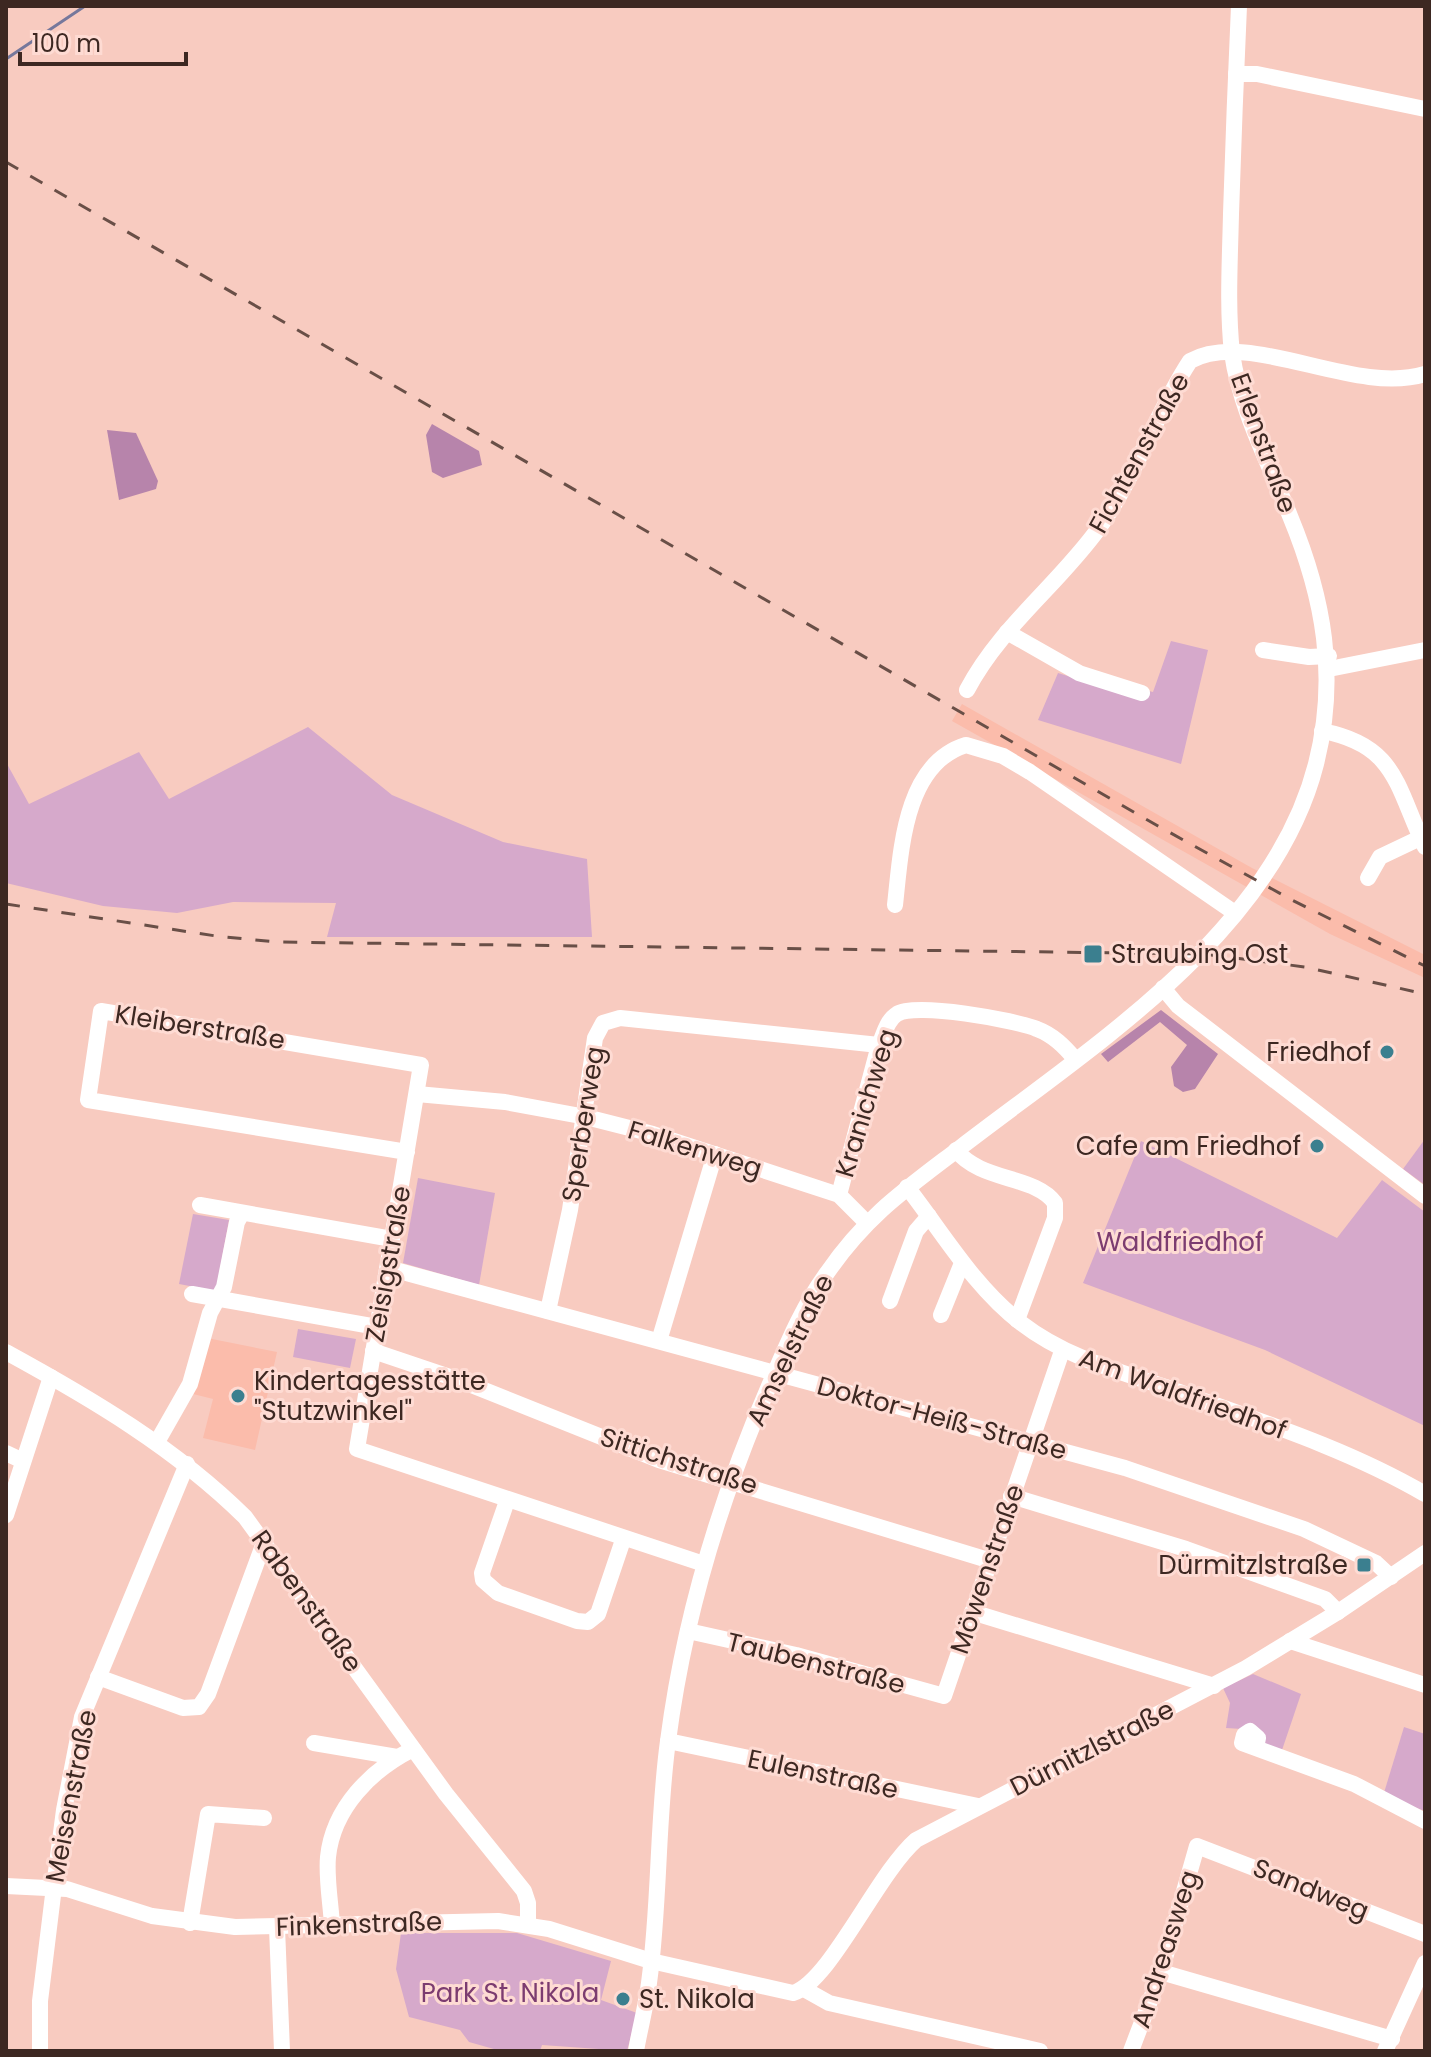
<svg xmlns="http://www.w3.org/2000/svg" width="1431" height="2057" viewBox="0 0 1431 2057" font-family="Poppins,sans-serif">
<rect width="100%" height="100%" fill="#f8cbc0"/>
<g fill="#fbbcab">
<path d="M962,704L1252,868L1425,955V978L1330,934L952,721Z"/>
<path d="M207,1338L277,1352L255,1450L203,1438L213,1399L189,1393Z"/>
</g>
<g fill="#d6a9cb">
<path d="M1171,641L1208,650L1181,764L1038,720L1058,673L1142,699L1145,690L1153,692Z"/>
<path d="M308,727L392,795L503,842L587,859L592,937H327L336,903L233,902L177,913L103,906L6,883V762L29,804L139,752L169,799Z"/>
<path d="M1425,1139V1185L1403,1169Z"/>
<path d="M1141,1141L1337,1238L1382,1180L1425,1212V1426L1265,1350L1083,1283Z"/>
<path d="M418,1178L495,1193L479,1285L403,1263Z"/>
<path d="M193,1214L229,1220L216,1291L179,1284Z"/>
<path d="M298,1329L356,1339L350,1368L293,1357Z"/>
<path d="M1253,1674L1301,1694L1281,1753L1261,1747L1264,1735L1253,1724L1242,1729L1226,1728L1230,1703L1223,1688Z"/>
<path d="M1404,1727L1425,1734V1811L1383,1796Z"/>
<path d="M401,1933H517L611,1961L601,2000L637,2013L627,2051L542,2045L540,2051H501L469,2042L460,2030L409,2017L396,1969Z"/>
</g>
<g fill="#b784ab">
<path d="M432,424L479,451L482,465L443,478L432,472L426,435Z"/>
<path d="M107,430L136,433L158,481L156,489L119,500Z"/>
<path d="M1161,1010L1218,1054L1195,1089L1183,1092L1174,1086L1171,1067L1187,1045L1160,1022L1108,1062L1101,1054Z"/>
</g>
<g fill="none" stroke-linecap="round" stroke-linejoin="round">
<path stroke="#76789c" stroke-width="3" d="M6,59L85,6"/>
<g stroke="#fff" stroke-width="16">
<path d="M1236,74H1257L1425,109"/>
<path d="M1007,632L1079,673L1142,693"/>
<path d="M1263,650L1309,657L1329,656"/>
<path d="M1329,669L1425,650"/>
<path d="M967,690C1000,627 1058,585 1099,528C1136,476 1155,414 1190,361C1250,328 1353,396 1425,374"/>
<path d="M1322,731C1397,745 1396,787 1425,847"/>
<path d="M1368,878L1380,857L1420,838"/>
<path d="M895,905C901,851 904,764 966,745L1003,756L1030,772L1235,913"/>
<path d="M1163,988L1178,1006L1425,1196"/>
<path d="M417,1094L505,1102L586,1117L653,1134L839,1195L865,1221"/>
<path d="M956,1150C981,1182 1035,1175 1055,1203V1218L1017,1320"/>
<path d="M407,1152L88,1100L101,1011L421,1065L357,1449L704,1564"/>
<path d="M907,1187C943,1233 974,1287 1021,1323C1065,1357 1118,1371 1171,1389C1256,1420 1346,1448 1425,1494"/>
<path d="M839,1195L879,1045C884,1034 887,1020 897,1014C915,1002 1015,1020 1037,1029C1053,1035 1064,1046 1075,1059"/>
<path d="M200,1205L392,1239"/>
<path d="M388,1268L1125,1468L1304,1529L1376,1563L1391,1577"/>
<path d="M192,1294L377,1327"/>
<path d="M890,1301L916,1231L929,1216"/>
<path d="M548,1311L570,1210L595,1038L603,1023L620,1018L879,1045"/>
<path d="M941,1315L962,1263"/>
<path d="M659,1341L715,1154"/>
<path d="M373,1351L459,1380L659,1460L988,1560"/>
<path d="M6,1352C92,1399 175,1448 245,1517L446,1794L524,1891L528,1903V1925"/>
<path d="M157,1442L190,1384L210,1313L224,1287L237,1222L242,1213"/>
<path d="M6,1453L23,1461"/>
<path d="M1011,1496L1186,1549L1325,1599L1338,1612"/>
<path d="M507,1501L482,1573L483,1580L498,1593L577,1621L588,1622L598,1614L623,1540"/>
<path d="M6,1515L51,1377"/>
<path d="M972,1612L1214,1686"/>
<path d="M688,1631L796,1655L944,1696L1062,1351"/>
<path d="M1290,1641L1425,1685"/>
<path d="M98,1677L183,1708L199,1707L208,1694L265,1540"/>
<path d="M668,1741L978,1806"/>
<path d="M314,1743L397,1757"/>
<path d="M1256,1748L1258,1738L1250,1731L1244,1735L1242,1743L1354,1784L1425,1821"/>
<path d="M6,1886L67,1889L152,1916L235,1927L498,1921L549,1929L651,1961L793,1993C830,1982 877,1874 916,1840L1246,1668L1338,1612L1425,1553"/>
<path d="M190,1923L208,1814L264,1818"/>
<path d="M332,1926C331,1904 326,1879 328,1857C333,1808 371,1770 413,1749"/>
<path d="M277,1928L282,2051"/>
<path d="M1161,1972L1392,2039"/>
<path d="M804,1989L829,2003L1040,2051"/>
<path d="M40,2051V2001L54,1887L64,1810L82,1717L187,1464"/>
<path d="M636,2051C640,2028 646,2006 649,1983C660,1903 657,1821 668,1741C684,1618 720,1499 769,1386C786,1347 802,1307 827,1273C867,1215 906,1189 961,1147C1091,1047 1273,933 1316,764C1338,677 1324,598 1290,516C1269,463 1240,410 1232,353C1227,307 1230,260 1231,214C1233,145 1236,75 1239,6"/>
<path d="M1131,2051L1161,1972L1197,1846L1425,1934"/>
<path d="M1385,2051L1425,1963"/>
</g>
<g stroke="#694f47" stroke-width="3" stroke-dasharray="14 14" stroke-linecap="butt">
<path d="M6,162L1158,826L1292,900L1425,966"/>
<path d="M6,904L216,936L276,942L1204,954L1305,967L1425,994"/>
</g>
</g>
<g fill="#3b7f8f" stroke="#fedbd3" stroke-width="3">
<rect x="1083" y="944" width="20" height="20" rx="4"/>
<circle cx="1387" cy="1052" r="8"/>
<circle cx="1317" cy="1146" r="8"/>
<circle cx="238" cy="1396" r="8"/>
<rect x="1356" y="1557" width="16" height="16" rx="4"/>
<circle cx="623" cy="1999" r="8"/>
</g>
<g text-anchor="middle" stroke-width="6" stroke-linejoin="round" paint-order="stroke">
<g font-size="26" fill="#3d2822" stroke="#fedbd3">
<text transform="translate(1264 443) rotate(70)" y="9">Erlenstraße</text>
<text transform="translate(1139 453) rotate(-61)" y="9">Fichtenstraße</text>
<text transform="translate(200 1027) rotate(9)" y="9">Kleiberstraße</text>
<text transform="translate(866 1103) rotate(-73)" y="9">Kranichweg</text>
<text transform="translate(583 1124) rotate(-81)" y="9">Sperberweg</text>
<text transform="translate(695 1149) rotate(17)" y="9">Falkenweg</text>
<text transform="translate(388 1264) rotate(-80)" y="9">Zeisigstraße</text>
<text transform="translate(790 1350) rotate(-64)" y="9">Amselstraße</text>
<text transform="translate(1183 1394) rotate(20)" y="9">Am Waldfriedhof</text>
<text transform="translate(942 1418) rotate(15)" y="9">Doktor-Heiß-Straße</text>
<text transform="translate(679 1461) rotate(18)" y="9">Sittichstraße</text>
<text transform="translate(987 1569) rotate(-71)" y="9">Möwenstraße</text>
<text transform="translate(307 1601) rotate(54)" y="9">Rabenstraße</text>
<text transform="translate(816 1663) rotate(14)" y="9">Taubenstraße</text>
<text transform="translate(1092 1748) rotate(-27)" y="9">Dürnitzlstraße</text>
<text transform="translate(823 1774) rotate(12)" y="9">Eulenstraße</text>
<text transform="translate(71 1796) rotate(-79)" y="9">Meisenstraße</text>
<text transform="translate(1311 1889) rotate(22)" y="9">Sandweg</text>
<text transform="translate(359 1924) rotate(-2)" y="9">Finkenstraße</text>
<text transform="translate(1165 1949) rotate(-72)" y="9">Andreasweg</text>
</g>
<g font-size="26" fill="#3d2822" stroke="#fedbd3" text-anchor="start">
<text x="1111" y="963">Straubing Ost</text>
<text x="1371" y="1061" text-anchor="end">Friedhof</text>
<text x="1301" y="1155" text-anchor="end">Cafe am Friedhof</text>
<text x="254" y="1390">Kindertagesstätte<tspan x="254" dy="30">"Stutzwinkel"</tspan></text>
<text x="1348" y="1574" text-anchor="end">Dürmitzlstraße</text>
<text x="639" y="2008">St. Nikola</text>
</g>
<g font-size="26" fill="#7c3c70" stroke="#fedbd3">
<text x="1180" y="1251">Waldfriedhof</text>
<text x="510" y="2002">Park St. Nikola</text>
</g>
</g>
<rect width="1431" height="2057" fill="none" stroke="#3d2822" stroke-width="16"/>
<path d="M20 52v12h166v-12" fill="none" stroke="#3d2822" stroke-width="4"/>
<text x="32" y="52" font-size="24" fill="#3d2822" stroke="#fedbd3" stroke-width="6" paint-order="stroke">100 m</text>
</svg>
